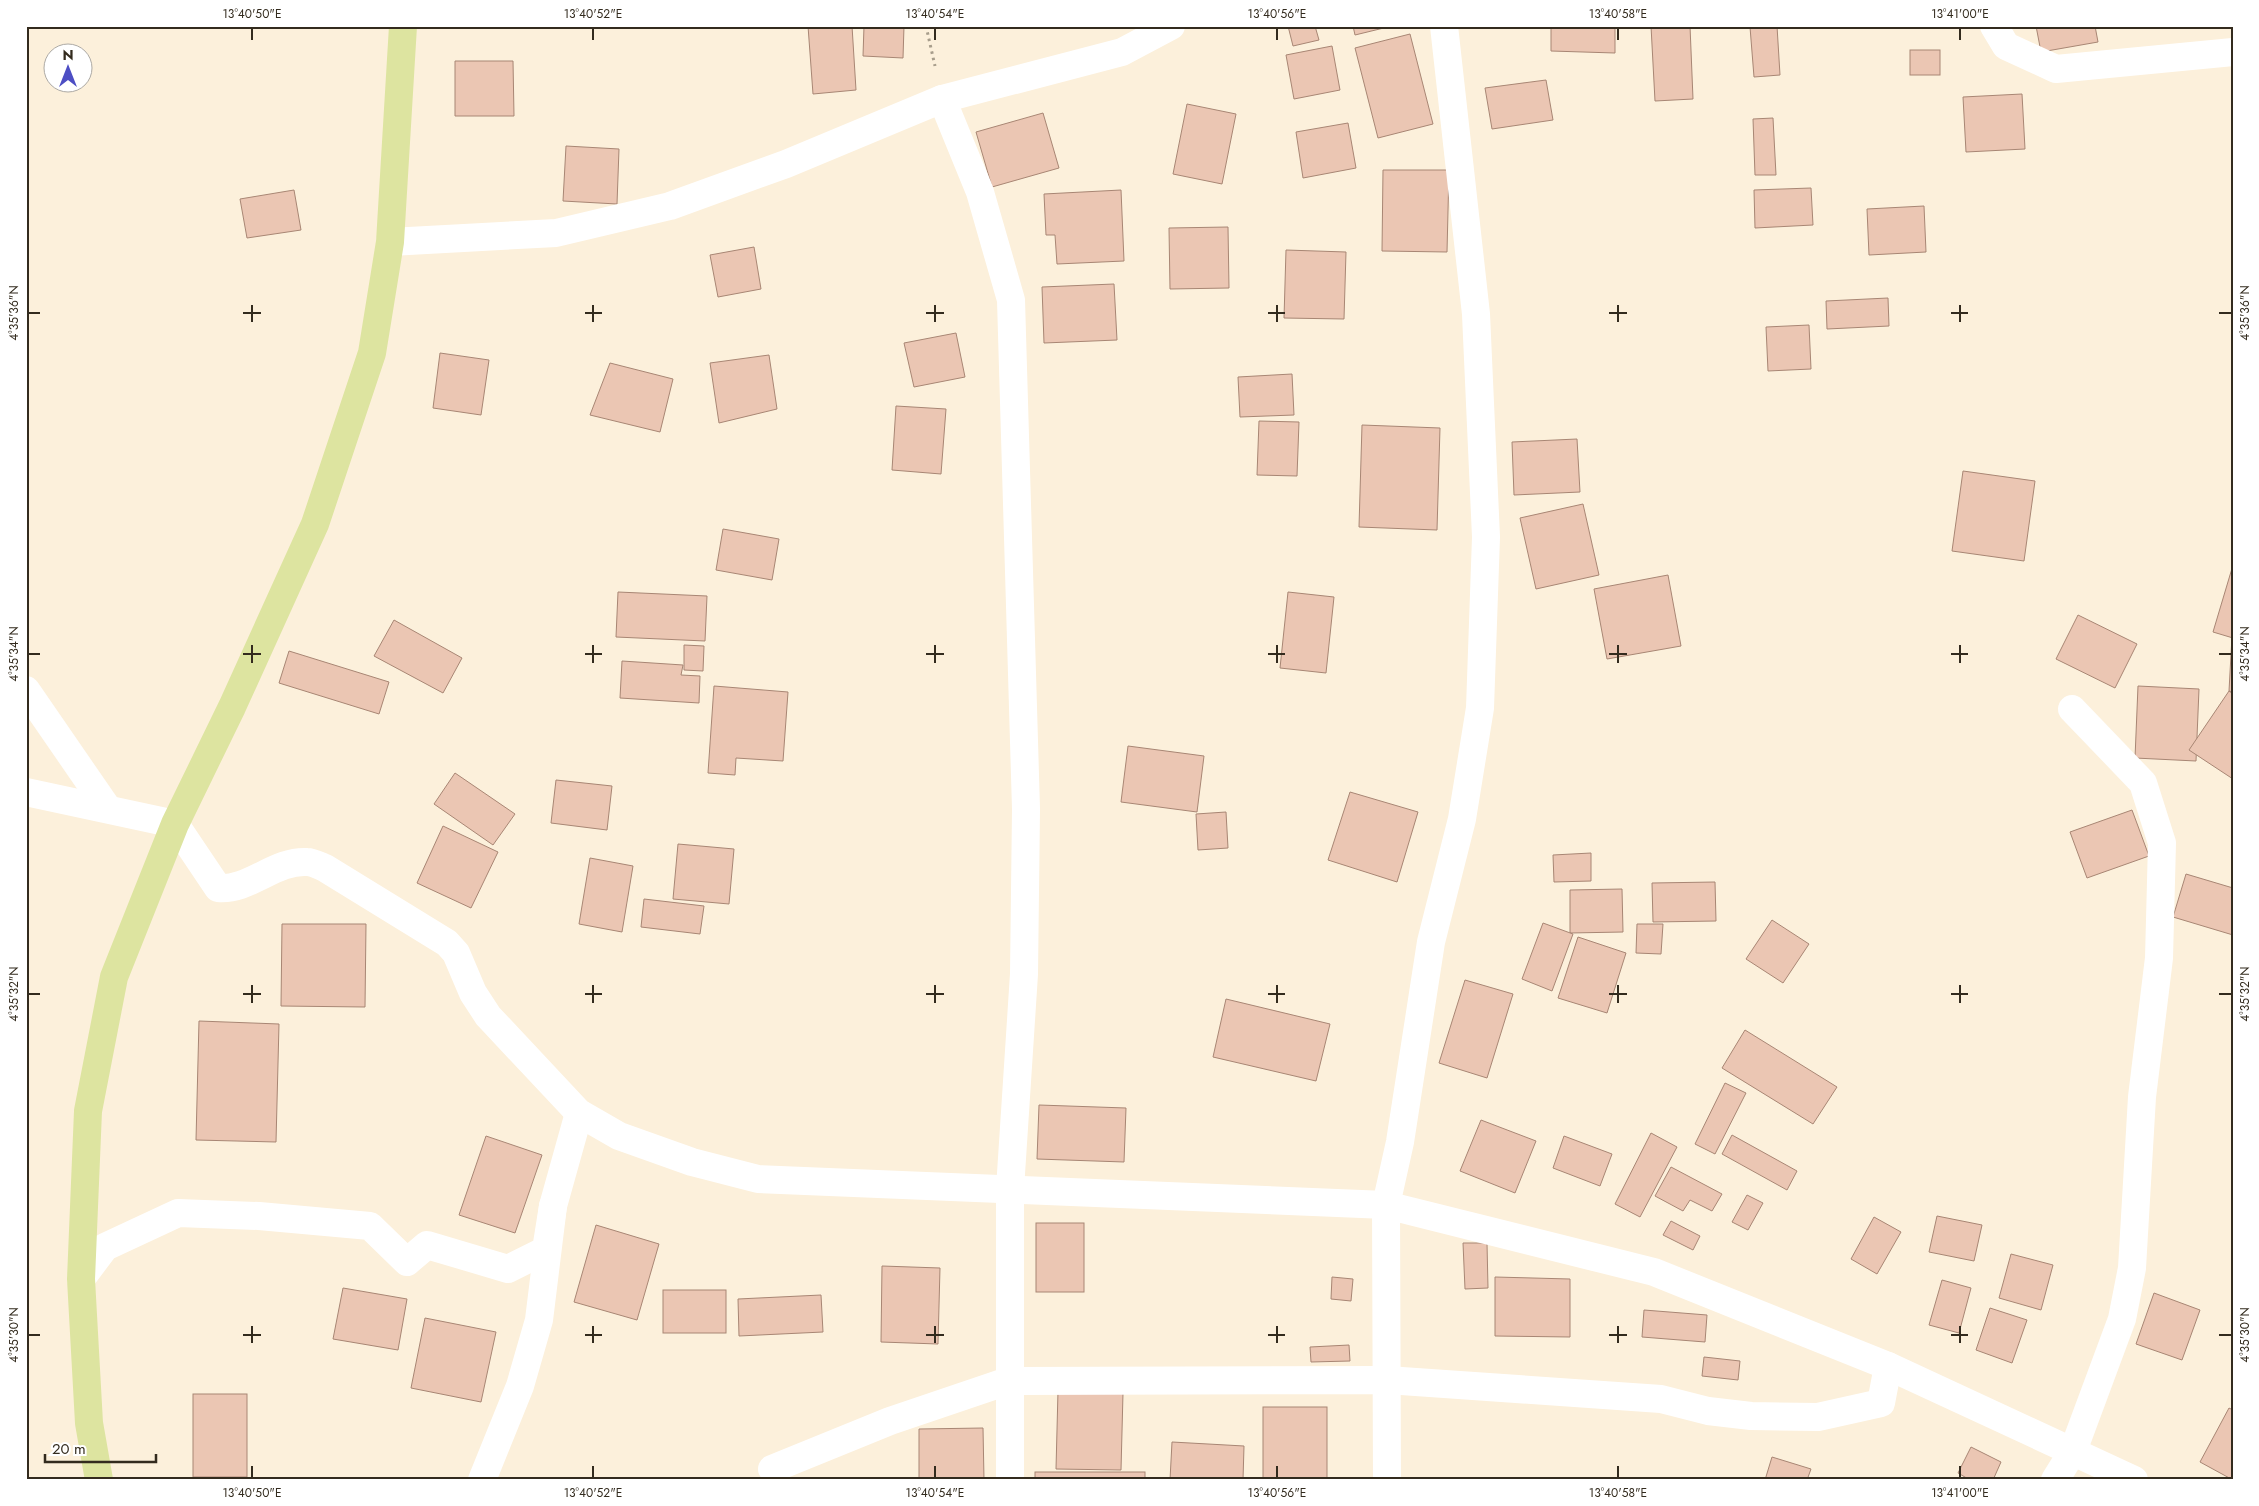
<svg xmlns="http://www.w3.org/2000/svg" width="2259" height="1506" viewBox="0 0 2259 1506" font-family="Jost,sans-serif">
<rect width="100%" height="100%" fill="#fcf0db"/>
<g fill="#ebc6b3" stroke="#a88674">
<path d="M808,26H852L856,90L813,94Z"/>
<path d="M864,26H904L903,58L863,56Z"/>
<path d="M1288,26H1315L1319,40L1293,46Z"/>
<path d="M1353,26H1392L1355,35Z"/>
<path d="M1551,26H1615V53L1551,51Z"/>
<path d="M1651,26H1690L1693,99L1655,101Z"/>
<path d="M1777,26L1780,75L1754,77L1750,27Z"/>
<path d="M2036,26H2095L2098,42L2041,52Z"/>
<path d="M1410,34L1433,124L1378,138L1355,48Z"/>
<path d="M1332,46L1340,90L1294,99L1286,55Z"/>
<rect x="1910" y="50" width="30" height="25"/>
<path d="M455,61H513L514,116H455Z"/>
<path d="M1546,80L1553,120L1492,129L1485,88Z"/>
<path d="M2022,94L2025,149L1966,152L1963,97Z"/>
<path d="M1187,104L1236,114L1222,184L1173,174Z"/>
<path d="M1043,113L1059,168L992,187L976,132Z"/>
<path d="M1773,118L1776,175H1755L1753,119Z"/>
<path d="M1348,123L1356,168L1303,178L1296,132Z"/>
<path d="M566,146L619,149L617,204L563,201Z"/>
<path d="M1383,170H1449L1447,252L1382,251Z"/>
<path d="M1811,188L1813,225L1755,228L1754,190Z"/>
<path d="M294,190L301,230L247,238L240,199Z"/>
<path d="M1121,190L1124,261L1057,264L1055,235H1046L1044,194Z"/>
<path d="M1924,206L1926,252L1869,255L1867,209Z"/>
<path d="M1228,227L1229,288L1170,289L1169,228Z"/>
<path d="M754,247L761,289L718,297L710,255Z"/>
<path d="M1286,250L1346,252L1344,319L1284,318Z"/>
<path d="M1114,284L1117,340L1044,343L1042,287Z"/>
<path d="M1888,298L1889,326L1827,329L1826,301Z"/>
<path d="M1809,325L1811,369L1768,371L1766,327Z"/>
<path d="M956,333L965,377L914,387L904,343Z"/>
<path d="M440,353L489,360L481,415L433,408Z"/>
<path d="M769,355L777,409L719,423L710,363Z"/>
<path d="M610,363L673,379L660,432L590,415Z"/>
<path d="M1292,374L1294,415L1240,417L1238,377Z"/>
<path d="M896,406L946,409L941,474L892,470Z"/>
<path d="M1259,421L1299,422L1297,476L1257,475Z"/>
<path d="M1362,425L1440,428L1437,530L1359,527Z"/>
<path d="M1577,439L1580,492L1514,495L1512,442Z"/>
<path d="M1963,471L2035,481L2024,561L1952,551Z"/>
<path d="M1583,504L1599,575L1536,589L1520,518Z"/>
<path d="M723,529L779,539L772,580L716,570Z"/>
<path d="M2233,565V638L2213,632Z"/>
<path d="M1668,575L1681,646L1607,659L1594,589Z"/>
<path d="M618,592L707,596L705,641L616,637Z"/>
<path d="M1288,592L1334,597L1326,673L1280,668Z"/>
<path d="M2078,615L2137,644L2115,688L2056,659Z"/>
<path d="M2233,618V692L2229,691Z"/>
<path d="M394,620L462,658L443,693L374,656Z"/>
<path d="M684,645L704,646L703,671L684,670Z"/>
<path d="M289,651L389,682L379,714L279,683Z"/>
<path d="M622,661L683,665L681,675L700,676L699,703L620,698Z"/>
<path d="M714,686L788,692L783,761L736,758L735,775L708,773Z"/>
<path d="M2138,686L2199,689L2196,761L2135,758Z"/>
<path d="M2229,691L2233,694V779L2189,750Z"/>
<path d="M1128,746L1204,756L1197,812L1121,802Z"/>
<path d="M455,773L515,814L493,845L434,804Z"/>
<path d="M556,780L612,786L607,830L551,823Z"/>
<path d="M1350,792L1418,812L1397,882L1328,860Z"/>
<path d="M2132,810L2149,856L2087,878L2070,832Z"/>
<path d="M1226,812L1228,848L1198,850L1196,814Z"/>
<path d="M443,826L498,852L471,908L417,883Z"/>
<path d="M678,844L734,849L729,904L673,899Z"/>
<path d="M1591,853V881L1554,882L1553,855Z"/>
<path d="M590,858L633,866L622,932L579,924Z"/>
<path d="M2186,874L2233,888V935L2173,917Z"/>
<path d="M1715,882L1716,921L1653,922L1652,883Z"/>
<path d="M1622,889L1623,932L1570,933V890Z"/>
<path d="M644,899L704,906L700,934L641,927Z"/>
<path d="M1772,920L1809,944L1783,983L1746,959Z"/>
<path d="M1543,923L1573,934L1552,991L1522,979Z"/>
<path d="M282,924H366L365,1007L281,1006Z"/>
<path d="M1637,924H1663L1661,954L1636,953Z"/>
<path d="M1578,937L1626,953L1607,1013L1558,998Z"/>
<path d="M1465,980L1513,994L1487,1078L1439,1063Z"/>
<path d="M1226,999L1330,1024L1316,1081L1213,1057Z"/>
<path d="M199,1021L279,1024L276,1142L196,1140Z"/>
<path d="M1745,1030L1837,1087L1813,1124L1722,1068Z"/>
<path d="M1725,1083L1746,1093L1715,1154L1695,1144Z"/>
<path d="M1039,1105L1126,1108L1124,1162L1037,1159Z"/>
<path d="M1481,1120L1536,1141L1515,1193L1460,1171Z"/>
<path d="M1651,1133L1677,1147L1640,1217L1615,1204Z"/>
<path d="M1732,1135L1797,1171L1787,1190L1722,1154Z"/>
<path d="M486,1136L542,1155L515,1233L459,1215Z"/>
<path d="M1564,1136L1612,1154L1600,1186L1553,1168Z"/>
<path d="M1671,1167L1722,1194L1712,1211L1690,1200L1683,1211L1655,1196Z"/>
<path d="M1747,1195L1763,1203L1748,1230L1732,1222Z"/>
<path d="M1937,1216L1982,1225L1974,1261L1929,1252Z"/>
<path d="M1874,1217L1901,1232L1877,1274L1851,1259Z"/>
<path d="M1671,1221L1700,1236L1693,1250L1663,1235Z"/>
<rect x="1036" y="1223" width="48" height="69"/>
<path d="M596,1225L659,1244L637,1320L574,1302Z"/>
<path d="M1463,1243H1487L1488,1288L1465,1289Z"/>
<path d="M2011,1254L2053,1265L2041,1310L1999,1298Z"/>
<path d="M882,1266L940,1268L938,1344L881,1342Z"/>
<path d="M1332,1277L1353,1279L1351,1301L1331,1299Z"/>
<path d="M1495,1277L1570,1279V1337L1495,1336Z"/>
<path d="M1942,1280L1971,1288L1959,1333L1929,1325Z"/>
<path d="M343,1288L407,1299L398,1350L333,1339Z"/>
<rect x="663" y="1290" width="63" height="43"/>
<path d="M2154,1293L2200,1310L2182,1360L2136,1344Z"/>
<path d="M821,1295L823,1332L739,1336L738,1299Z"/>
<path d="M1990,1308L2027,1320L2012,1363L1976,1350Z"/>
<path d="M1644,1310L1707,1315L1705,1342L1642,1337Z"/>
<path d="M425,1318L496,1332L481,1402L411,1388Z"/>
<path d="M1349,1345L1350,1361L1311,1362L1310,1347Z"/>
<path d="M1704,1357L1740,1361L1738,1380L1702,1376Z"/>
<path d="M1058,1391L1123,1393L1121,1470L1056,1469Z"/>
<rect x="193" y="1394" width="54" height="83"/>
<rect x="1263" y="1407" width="64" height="73"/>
<path d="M2229,1408L2233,1410V1480L2200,1462Z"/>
<path d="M983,1428L984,1480H919V1429Z"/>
<path d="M1172,1442L1244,1446L1243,1480H1170Z"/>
<path d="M1971,1447L2001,1462L1993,1480H1970L1958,1473Z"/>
<path d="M1772,1457L1811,1469L1807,1480H1765Z"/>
<rect x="1035" y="1472" width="110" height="8"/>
</g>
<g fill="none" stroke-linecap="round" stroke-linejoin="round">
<path stroke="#a79d8b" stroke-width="3" stroke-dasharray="2.5 4" stroke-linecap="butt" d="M926,26L935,66"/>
<g stroke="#fff" stroke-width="28">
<path d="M1994,26L2006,46L2056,69L2233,52"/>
<path d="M942,99L1122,52L1171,26"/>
<path d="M390,242L556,233L670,206L786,164L942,99L980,192L1011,300L1026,809L1024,974L1010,1189V1480"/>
<path d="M26,690L108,809"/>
<path d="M26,792L175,824L218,888C249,891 275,860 307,862C313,862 320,866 325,868L447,943L456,953L473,993L488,1016L579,1113L619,1136L692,1162L758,1179L1386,1205L1400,1142L1431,942L1462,819L1480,708L1486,537L1476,314L1444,26"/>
<path d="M81,1279L105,1247L178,1213L259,1216L370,1226L407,1262L427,1245L508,1269L546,1250L553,1206"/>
<path d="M772,1469L890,1421L1008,1381L1387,1380L1661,1399L1708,1411L1751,1416L1818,1417L1881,1403L1888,1366"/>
<path d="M482,1480L520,1386L539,1320L553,1206L579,1113"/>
<path d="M1387,1480L1386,1205L1654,1272L1888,1366L2134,1480"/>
<path d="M2055,1480L2073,1451L2122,1319L2132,1268L2142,1097L2159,958L2162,843L2143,783L2072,709"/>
</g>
<path stroke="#dde4a0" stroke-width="28" d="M99,1480L89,1423L81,1279L88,1111L114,977L175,824L232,707L315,524L372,353L390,242L403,26"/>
</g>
<path fill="none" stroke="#332b1e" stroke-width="2" d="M252,28V40M593,28V40M935,28V40M1277,28V40M1618,28V40M1960,28V40M252,305V322M593,305V322M935,305V322M1277,305V322M1618,305V322M1960,305V322M28,313H40M243,313H261M585,313H602M926,313H944M1268,313H1285M1609,313H1627M1951,313H1968M2219,313H2232M252,645V663M593,645V663M935,645V663M1277,645V663M1618,645V663M1960,645V663M28,654H40M243,654H261M585,654H602M926,654H944M1268,654H1285M1609,654H1627M1951,654H1968M2219,654H2232M252,985V1003M593,985V1003M935,985V1003M1277,985V1003M1618,985V1003M1960,985V1003M28,994H40M243,994H261M585,994H602M926,994H944M1268,994H1285M1609,994H1627M1951,994H1968M2219,994H2232M252,1326V1343M593,1326V1343M935,1326V1343M1277,1326V1343M1618,1326V1343M1960,1326V1343M28,1335H40M243,1335H261M585,1335H602M926,1335H944M1268,1335H1285M1609,1335H1627M1951,1335H1968M2219,1335H2232M252,1466V1478M593,1466V1478M935,1466V1478M1277,1466V1478M1618,1466V1478M1960,1466V1478"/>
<rect width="2259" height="1506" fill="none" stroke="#ffffff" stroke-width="55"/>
<g transform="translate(68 68)"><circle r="24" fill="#ffffff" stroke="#adaaa5"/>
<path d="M0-4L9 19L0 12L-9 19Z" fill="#4d4ec4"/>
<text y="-8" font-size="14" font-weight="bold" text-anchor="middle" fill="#332b1e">N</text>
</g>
<path d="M45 1454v8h111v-8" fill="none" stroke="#332b1e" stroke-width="2.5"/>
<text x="52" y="1454" font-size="15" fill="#332b1e" stroke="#ffffff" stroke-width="4" paint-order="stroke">20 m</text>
<rect x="28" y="28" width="2204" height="1450" fill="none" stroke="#332b1e" stroke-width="2"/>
<g font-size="12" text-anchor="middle" fill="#332b1e">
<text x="252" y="18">13°40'50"E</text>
<text x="593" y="18">13°40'52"E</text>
<text x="935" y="18">13°40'54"E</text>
<text x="1277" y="18">13°40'56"E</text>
<text x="1618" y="18">13°40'58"E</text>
<text x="1960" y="18">13°41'00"E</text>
<text transform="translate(14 313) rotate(-90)" y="4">4°35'36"N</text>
<text transform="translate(2245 313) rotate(-90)" y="4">4°35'36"N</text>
<text transform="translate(14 654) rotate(-90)" y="4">4°35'34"N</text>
<text transform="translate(2245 654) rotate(-90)" y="4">4°35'34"N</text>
<text transform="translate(14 994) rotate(-90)" y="4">4°35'32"N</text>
<text transform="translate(2245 994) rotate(-90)" y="4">4°35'32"N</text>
<text transform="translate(14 1335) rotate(-90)" y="4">4°35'30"N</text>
<text transform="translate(2245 1335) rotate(-90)" y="4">4°35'30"N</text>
<text x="252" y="1497">13°40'50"E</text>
<text x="593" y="1497">13°40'52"E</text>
<text x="935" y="1497">13°40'54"E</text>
<text x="1277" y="1497">13°40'56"E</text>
<text x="1618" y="1497">13°40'58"E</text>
<text x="1960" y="1497">13°41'00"E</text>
</g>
</svg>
